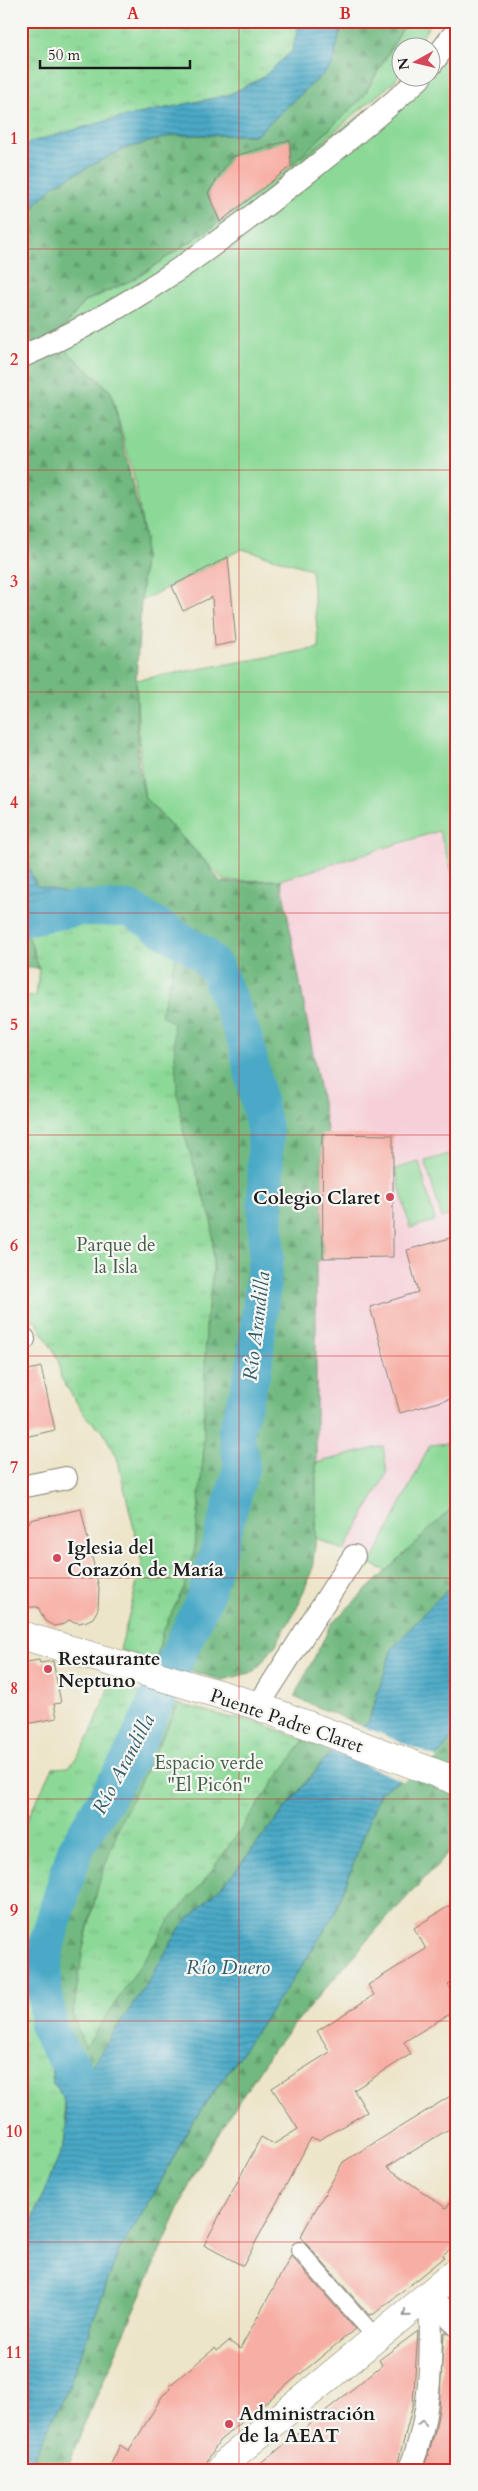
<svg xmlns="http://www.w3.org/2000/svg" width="478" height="2491" viewBox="0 0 478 2491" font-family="Cardo,serif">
<defs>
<pattern id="forest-firs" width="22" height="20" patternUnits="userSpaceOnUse" patternTransform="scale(1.25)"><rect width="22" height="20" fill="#71b980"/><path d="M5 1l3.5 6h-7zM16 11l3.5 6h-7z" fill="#619e6e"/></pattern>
<pattern id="park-tufts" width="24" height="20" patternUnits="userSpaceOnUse" patternTransform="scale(1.25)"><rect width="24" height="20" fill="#8cd997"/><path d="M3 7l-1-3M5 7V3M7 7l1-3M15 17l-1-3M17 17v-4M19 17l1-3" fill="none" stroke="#78ba82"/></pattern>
<pattern id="water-rules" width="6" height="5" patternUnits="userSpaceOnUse" patternTransform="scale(1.25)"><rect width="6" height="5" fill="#48a9c7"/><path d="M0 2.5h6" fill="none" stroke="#3b89a1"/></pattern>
</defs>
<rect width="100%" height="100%" fill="#f6f6f2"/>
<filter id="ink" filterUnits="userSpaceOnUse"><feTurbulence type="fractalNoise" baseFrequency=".02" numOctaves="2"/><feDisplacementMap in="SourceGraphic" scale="10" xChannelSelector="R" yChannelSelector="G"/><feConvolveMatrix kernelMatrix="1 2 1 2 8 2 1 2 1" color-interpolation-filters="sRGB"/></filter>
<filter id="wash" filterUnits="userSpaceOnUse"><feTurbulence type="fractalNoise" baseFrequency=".0096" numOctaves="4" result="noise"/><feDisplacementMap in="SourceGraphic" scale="20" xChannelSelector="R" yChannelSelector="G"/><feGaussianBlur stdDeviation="1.12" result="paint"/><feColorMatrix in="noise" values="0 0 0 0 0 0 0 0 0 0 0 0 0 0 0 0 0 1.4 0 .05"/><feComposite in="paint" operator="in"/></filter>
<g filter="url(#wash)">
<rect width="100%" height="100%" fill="#ede5c9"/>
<path fill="#f6cfd8" d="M440,832L457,888V1503L387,1571L316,1538V1263L323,1258L322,1136L327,1135L281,880Z"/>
<g fill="#8cd997" stroke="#547a5a">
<path d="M407,21H432L416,47L400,48V72L395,81L302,158L457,44V608H454L457,609V888L439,831L281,880L224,881L145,798L140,760L136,680L319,648L311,569L242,549L141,601L145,539L134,478L111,392L98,378L52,344L84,302L136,278L220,222L291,166L363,97Z"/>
<path d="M457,1152V1213L442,1218L425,1161Z"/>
<path d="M419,1162L435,1221L410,1228L395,1169Z"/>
<path d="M457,1442V1503L387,1571L371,1564L430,1445Z"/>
<path d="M383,1446L387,1473L344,1551L316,1538V1463Z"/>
</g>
<g fill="url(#forest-firs)" stroke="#466a4e">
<path d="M343,21H407L363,97L291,166L290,141L208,193L220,222L136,278L84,302L52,343L57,342L111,392L145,539L136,680L138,763L145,798L209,866L221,883L281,880L328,1135L322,1136L323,1258L316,1263V1538L312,1570L297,1608L275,1646L254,1672L222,1680L156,1661L162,1633L184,1587L194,1554L203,1459L206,1321L213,1270L212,1222L184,1134L161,1015L180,940L130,909L81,908L35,885L21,845V219L56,184L123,149L174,135H256L332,66Z"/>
<path d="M21,929L30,940L39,968H21Z"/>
<path d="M457,1503V1583L435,1601L374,1702L368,1723L363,1726L294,1697L332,1623Z"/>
<path d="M158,1698L179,1704C150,1762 120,1819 100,1881C86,1924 80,1970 73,2015L171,1919L202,1884L304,1740L331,1751L231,1876L180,1928L148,1982L83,2079L56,2030L47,2027L48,2016L43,1979L47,1943L75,1850L130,1758Z"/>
<path d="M457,1732V1844L378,1928L273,2049L229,2117L196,2170L83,2427L67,2470H27L67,2391L118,2253L158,2187L190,2126L302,1966L335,1913L380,1792L437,1757Z"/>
</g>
<g fill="url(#park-tufts)" stroke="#547a5a">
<path d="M21,21H300L292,51L262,78L228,95L110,120L31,142L21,149Z"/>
<path d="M81,908L130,909L180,940L161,1015L173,1023L177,1090L184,1134L212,1222L213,1270L206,1321L203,1459L194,1554L184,1587L162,1633L156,1661L120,1650L142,1563L117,1457L102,1430L86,1417L61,1378L58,1359L35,1320L27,1321L21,1306V997L36,996L39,968L30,940L21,929V918Z"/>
<path d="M110,1683L158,1698L122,1771L78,1845L50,1935L45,1963L47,2027L53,2084L63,2097L66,2125L64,2144L21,2248V1831L53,1768L69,1767C90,1743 99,1713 110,1683Z"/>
<path d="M179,1704L227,1717L261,1723L304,1740L202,1884L171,1919L85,2048L73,2015L83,1949L99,1883L121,1821Z"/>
</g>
<g fill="url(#water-rules)" stroke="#326272">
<path d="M300,21H343L332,66L256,135H174L123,149L56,184L21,219V149L31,142L110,120L228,95L262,78L292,51Z"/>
<path d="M21,845L35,885L130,909L148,922L79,917L21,924Z"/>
<path d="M457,1583V1732L437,1757L380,1792L335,1913L302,1966L190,2126L158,2187L118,2253L67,2391L27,2470H21V2248L64,2144L67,2122L63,2097L53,2084L47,2027L56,2030L83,2079L148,1982L180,1928L231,1876L341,1739L368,1723L392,1649L435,1601Z"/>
</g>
<path fill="#ede5c9" d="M360,1725L439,1758L403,1781L328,1750L339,1737Z"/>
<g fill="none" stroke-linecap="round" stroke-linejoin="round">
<path stroke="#48a9c7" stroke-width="36" d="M21,918L81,908L130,909L202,953L217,970L246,1042L265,1133L266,1254L254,1368L236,1431L242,1465L206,1594L130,1758L75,1850L47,1943L43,1979L48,2016L47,2027L63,2055L74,2068"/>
</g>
<g id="blocks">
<g fill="#f7afa5">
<path d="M290,140L291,166L220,222L208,193L231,157Z"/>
<path d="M228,557L236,642L215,646L212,597L183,611L172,586Z"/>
<path d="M322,1134L393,1135V1257L323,1258Z"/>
<path d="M457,1236V1397L400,1413L370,1307L418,1292L407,1250Z"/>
<path d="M41,1367L55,1430L21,1438V1372Z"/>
<path d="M81,1509L99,1588L98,1609L93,1618L87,1621L79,1623L68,1620L65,1624L54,1626L45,1621L38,1607H21V1523H29L30,1520Z"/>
<path d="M39,1660L40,1663L53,1661L61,1703L54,1704L57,1718L21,1725V1663Z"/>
<path d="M457,1901V1980L448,1985L457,1999V2009L404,2042L411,2054L354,2090L367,2112L319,2140L311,2138L243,2266L204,2245L261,2137L274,2144L298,2129L272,2088L330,2052L317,2031L374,1995L368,1985L426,1949L414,1928Z"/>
<path d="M457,2092V2124L387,2167L446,2208L457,2194V2242L443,2255L444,2257L374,2314L369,2315L301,2238L304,2230L343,2162Z"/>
<path d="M291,2256L355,2329L219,2441L202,2470H108L120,2445L129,2451L163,2395L171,2389L169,2386L215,2348L217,2351L229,2341L240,2349Z"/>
<path d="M418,2331L413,2405L396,2470H253L382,2365L379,2360Z"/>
<path d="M446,2332L457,2338V2470H423L435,2432L439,2409L444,2333Z"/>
</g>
</g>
</g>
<g filter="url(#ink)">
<use href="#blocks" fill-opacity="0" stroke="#848072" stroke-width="1"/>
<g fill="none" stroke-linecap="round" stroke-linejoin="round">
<defs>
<path id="pedestrian" d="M299,2250L377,2339"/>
<g id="minor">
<path d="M430,66L457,30"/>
<path d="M21,357C125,312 210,250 298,180C340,147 381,114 420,78"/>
<path d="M21,1340L24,1339"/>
<path d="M21,1487L66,1478"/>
<path d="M258,1706L354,1556"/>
<path d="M430,2294L457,2325"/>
<path d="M409,2470C432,2420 432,2349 430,2294"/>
</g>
<g id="tertiary">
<path d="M21,1635L252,1704L457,1781"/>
<path d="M221,2470L227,2461L457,2271"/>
</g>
</defs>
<use href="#pedestrian" stroke="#848072" stroke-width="18"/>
<use href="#minor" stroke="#848072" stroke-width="24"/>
<use href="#tertiary" stroke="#848072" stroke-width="29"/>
<use href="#pedestrian" stroke="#fff" stroke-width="16"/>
<use href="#minor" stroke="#fff" stroke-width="22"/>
<use href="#tertiary" stroke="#fff" stroke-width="28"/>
</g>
<defs><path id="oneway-chevron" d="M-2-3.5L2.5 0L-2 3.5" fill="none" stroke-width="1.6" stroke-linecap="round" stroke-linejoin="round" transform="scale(1.25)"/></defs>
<g stroke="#999">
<use href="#oneway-chevron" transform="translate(406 2314) rotate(141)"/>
<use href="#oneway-chevron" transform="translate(422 2423) rotate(-82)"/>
</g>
</g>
<path fill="none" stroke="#d62828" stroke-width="1" stroke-opacity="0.55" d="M239,21V2470M21,249H457M21,470H457M21,692H457M21,913H457M21,1135H457M21,1356H457M21,1578H457M21,1799H457M21,2021H457M21,2242H457"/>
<g fill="#d1495b" stroke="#f6f6f2" stroke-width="2">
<circle cx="390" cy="1197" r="5"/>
<circle cx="57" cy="1558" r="5"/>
<circle cx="48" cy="1669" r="5"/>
<circle cx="229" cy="2424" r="5"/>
</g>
<g text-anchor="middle" stroke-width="4.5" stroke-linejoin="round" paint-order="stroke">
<g font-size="19" font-weight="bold" fill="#1c1c1c" stroke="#f6f6f2" text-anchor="start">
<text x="380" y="1204" text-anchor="end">Colegio Claret</text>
<text x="67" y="1554">Iglesia del<tspan x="67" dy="22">Corazón de María</tspan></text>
<text x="58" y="1665">Restaurante<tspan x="58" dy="22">Neptuno</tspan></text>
<text x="239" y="2420">Administración<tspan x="239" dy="22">de la AEAT</tspan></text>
</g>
<g font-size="19" fill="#435e47" stroke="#f6f6f2">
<text x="116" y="1251">Parque de<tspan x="116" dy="22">la Isla</tspan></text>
<text x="209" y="1769">Espacio verde<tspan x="209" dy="22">"El Picón"</tspan></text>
</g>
<g font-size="19" fill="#1c1c1c" stroke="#f6f6f2">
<text transform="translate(287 1720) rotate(19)" y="7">Puente Padre Claret</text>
</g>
<g font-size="20" font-style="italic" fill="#305b69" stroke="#f6f6f2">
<text transform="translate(256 1326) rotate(-83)" y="7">Río Arandilla</text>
<text transform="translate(123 1764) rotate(-62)" y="7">Río Arandilla</text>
<text x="228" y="1974">Río Duero</text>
</g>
</g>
<rect width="478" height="2491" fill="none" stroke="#f6f6f2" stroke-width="55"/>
<g transform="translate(416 62) rotate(262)"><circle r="24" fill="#f6f6f2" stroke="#9f9f9c"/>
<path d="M0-4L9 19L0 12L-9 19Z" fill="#d1495b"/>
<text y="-8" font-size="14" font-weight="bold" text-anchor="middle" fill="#1c1c1c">N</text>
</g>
<path d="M40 60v8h150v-8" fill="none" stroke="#1c1c1c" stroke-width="2.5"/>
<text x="48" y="60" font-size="15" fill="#1c1c1c" stroke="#f6f6f2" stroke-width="4" paint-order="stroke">50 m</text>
<rect x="28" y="28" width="422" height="2436" fill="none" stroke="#d62828" stroke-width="2"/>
<g font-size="16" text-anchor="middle" font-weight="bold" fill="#d62828">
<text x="133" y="19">A</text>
<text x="345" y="19">B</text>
<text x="14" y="144">1</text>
<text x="14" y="365">2</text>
<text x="14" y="587">3</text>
<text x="14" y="808">4</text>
<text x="14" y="1030">5</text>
<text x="14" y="1251">6</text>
<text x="14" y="1473">7</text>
<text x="14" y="1694">8</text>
<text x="14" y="1916">9</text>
<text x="14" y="2137">10</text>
<text x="14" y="2358">11</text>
</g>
</svg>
